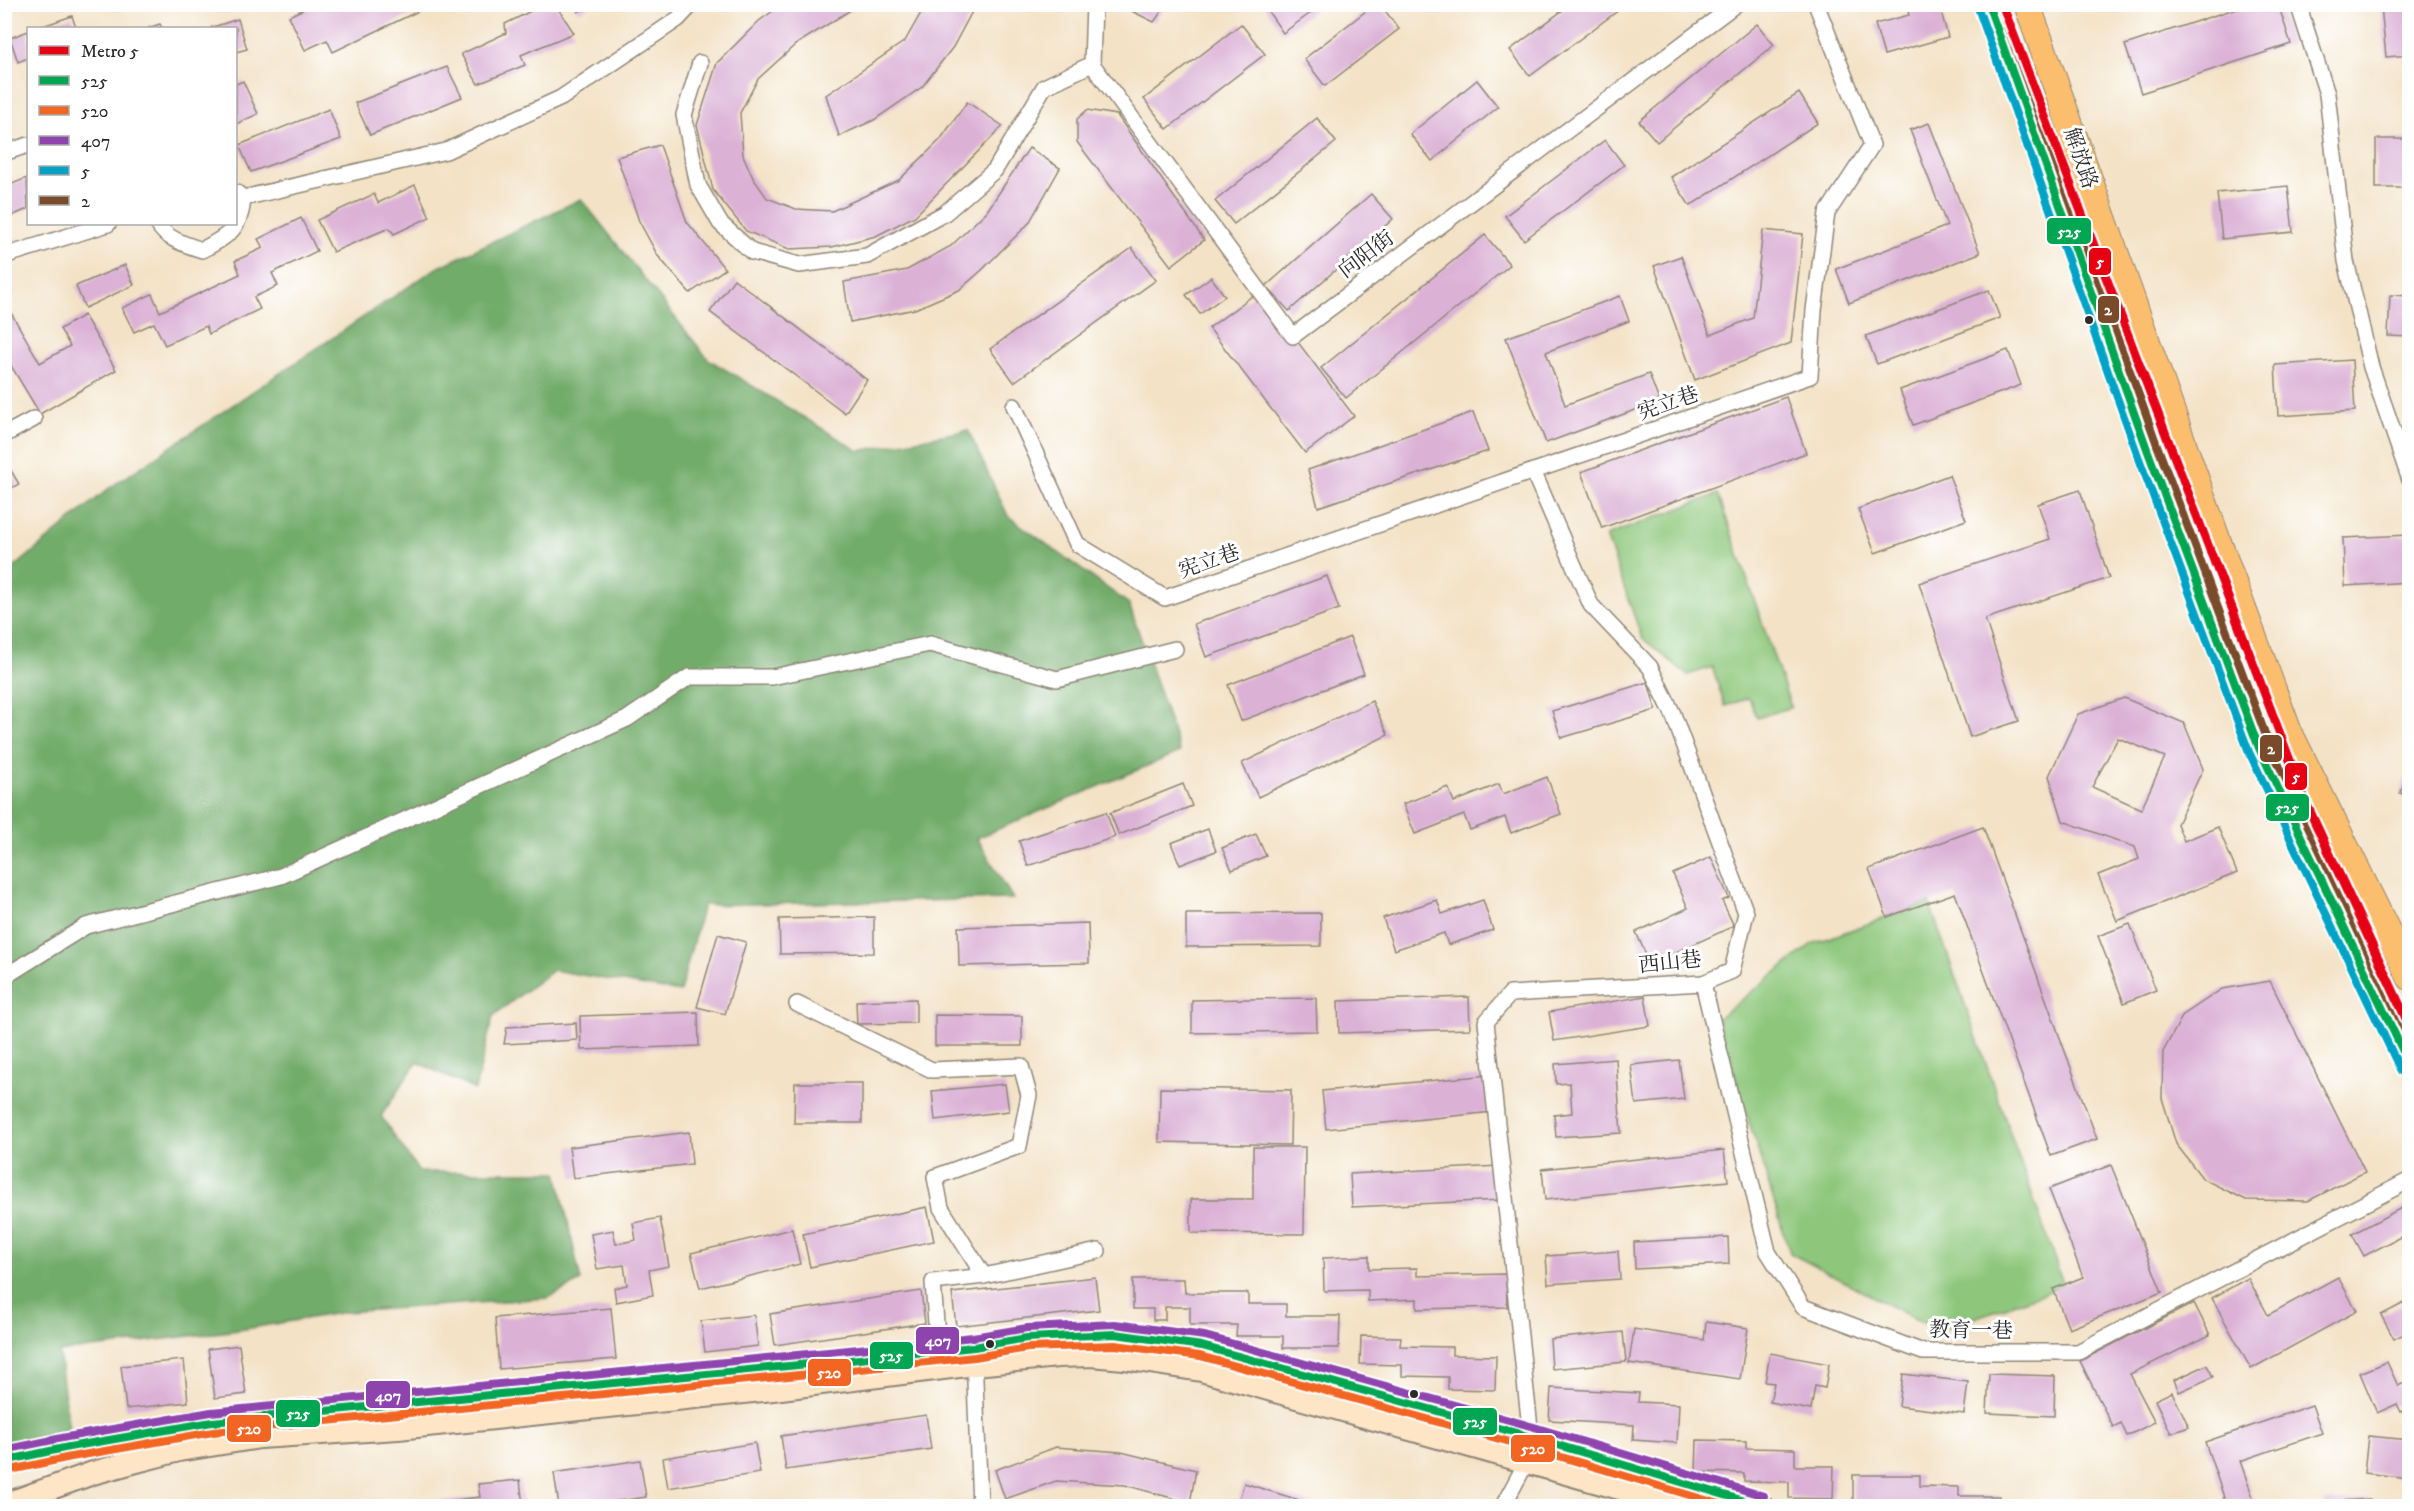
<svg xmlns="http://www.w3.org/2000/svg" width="2414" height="1511" viewBox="0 0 2414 1511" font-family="'IM FELL DW Pica','Noto Serif SC',serif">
<rect width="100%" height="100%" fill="#fff"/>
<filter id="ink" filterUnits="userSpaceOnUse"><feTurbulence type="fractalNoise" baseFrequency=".0167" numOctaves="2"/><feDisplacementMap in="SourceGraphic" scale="12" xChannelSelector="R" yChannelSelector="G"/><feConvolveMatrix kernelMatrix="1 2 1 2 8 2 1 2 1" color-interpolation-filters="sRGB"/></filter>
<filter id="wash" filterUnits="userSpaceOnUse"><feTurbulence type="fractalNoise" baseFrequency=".008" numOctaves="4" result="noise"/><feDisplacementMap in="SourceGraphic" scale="24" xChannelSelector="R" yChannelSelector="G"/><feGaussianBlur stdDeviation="1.35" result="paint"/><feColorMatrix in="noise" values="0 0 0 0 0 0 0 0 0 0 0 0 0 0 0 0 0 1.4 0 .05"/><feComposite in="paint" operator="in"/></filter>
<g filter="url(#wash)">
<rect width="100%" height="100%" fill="#f3e2c6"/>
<g fill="#8ec77b" stroke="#5c7953" stroke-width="1.5">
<path d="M1718,494L1791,707L1757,718L1749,698L1725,706L1712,667L1688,675L1642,638L1606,536Z"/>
<path d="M1929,902L2064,1286L1938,1331L1790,1253L1717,1019L1812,944Z"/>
</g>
<path fill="#72ac6b" stroke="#4e6c4b" stroke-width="1.5" d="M581,199L708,359L859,451L968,430L1008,516L1129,604L1180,752L977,838L1013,899L703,905L680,992L553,970L493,1016L475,1090L417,1062L381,1116L419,1172H557L581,1281L548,1298L345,1312L239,1330L59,1352L69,1430L5,1445L4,576L108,489L435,269Z"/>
<g id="blocks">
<g fill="#dbb2d6" fill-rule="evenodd">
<path d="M314,4H321L323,10L335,4H433L333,52L327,40L305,50L289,16Z"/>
<path d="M545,4H555L574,33L521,55L525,65L478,84L461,54L506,33L505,24Z"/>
<path d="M574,4H593L578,12Z"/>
<path d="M783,4H860L795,45L758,79L740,113L743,155L753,178L767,198L796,209L832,211L899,180L940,140L967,102L1003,126L915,216L876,236L832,247L789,249L746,231L713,190L697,125L717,63L759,21Z"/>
<path d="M926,4H976L953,47L922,87L874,120L839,136L826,95L905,41Z"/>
<path d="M1117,4H1167L1154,22Z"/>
<path d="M1268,4H1323L1283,33L1265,7Z"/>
<path d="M1375,4H1380L1399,29L1325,86L1304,59Z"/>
<path d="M1571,4H1627L1530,76L1510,50Z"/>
<path d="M1906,4H1939L1948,37L1884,55L1875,24L1909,15Z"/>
<path d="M2249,4H2278L2291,44L2141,93L2125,45Z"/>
<path d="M2410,4V55L2386,57L2381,6Z"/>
<path d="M72,16L76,28H37Z"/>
<path d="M238,19L247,49L236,52V28H210Z"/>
<path d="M160,24L162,28H148Z"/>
<path d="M1241,24L1265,54L1167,129L1144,99Z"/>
<path d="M1757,24L1774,45L1657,142L1639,121Z"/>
<path d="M28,31V58L18,62L10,38Z"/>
<path d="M447,67L462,97L370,135L355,103Z"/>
<path d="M1477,80L1498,107L1432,161L1410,134Z"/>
<path d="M243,81L258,114L236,124V84Z"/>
<path d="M1799,93L1818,123L1690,206L1671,177Z"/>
<path d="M329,109L341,139L251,172L239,145Z"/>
<path d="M1087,110L1117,115L1204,240L1171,266L1077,142V119Z"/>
<path d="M1317,118L1336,142L1234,224L1215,201Z"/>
<path d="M1929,123L1980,253L1849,303L1836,269L1947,226L1910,130Z"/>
<rect x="2376" y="139" width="34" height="49"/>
<path d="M1605,140L1624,165L1524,240L1505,216Z"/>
<path d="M660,145L687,222L725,269L690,293L658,256L639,221L617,157Z"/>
<path d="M1029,148L1060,168L1029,223L981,271L959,290L915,309L850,322L844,282L907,270L951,246L987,211Z"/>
<path d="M27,178L28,209L4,219V187Z"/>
<path d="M415,185L430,217L394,234L389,228L333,252L317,220L374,194L378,203Z"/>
<path d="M2288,186L2293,232L2222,239L2217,193Z"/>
<path d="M1371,194L1393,219L1289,311L1266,286Z"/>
<path d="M301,218L317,251L272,273L278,286L254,297L260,309L209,334L206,326L165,345L154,323L134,332L122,308L152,294L160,312L240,274L235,261L263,248L258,239Z"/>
<path d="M1763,230L1803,234L1791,343L1695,380L1654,266L1681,256L1710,335L1753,318Z"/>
<path d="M1485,235L1510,265L1346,398L1321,368Z"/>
<path d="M1132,248L1156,280L1014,382L990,349Z"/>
<path d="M125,265L134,285L85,308L76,286Z"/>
<path d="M1211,277L1225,296L1200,314L1186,295Z"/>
<path d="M734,279L867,380L845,413L710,312Z"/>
<path d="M1989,290L2000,318L1877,364L1866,336Z"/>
<path d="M1259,291L1354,416L1305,453L1209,328Z"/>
<path d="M2390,295L2410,296V337L2388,336Z"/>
<path d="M1620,296L1629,321L1546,352L1565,405L1649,374L1659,401L1546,443L1506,338Z"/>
<path d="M10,311L40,363L70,346L60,329L84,315L116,370L40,414L4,354V314Z"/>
<path d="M2008,350L2021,385L1913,425L1900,390Z"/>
<path d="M2352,360L2355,411L2278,416L2275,365Z"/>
<path d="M1786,397L1806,453L1602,528L1581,472Z"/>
<path d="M1473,412L1488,451L1318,507L1308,470Z"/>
<path d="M4,459L19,484L4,492Z"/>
<path d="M1949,475L1966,520L1875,553L1858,509Z"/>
<path d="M2080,490L2109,578L1985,619L2019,721L1970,737L1919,583L2050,539L2038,504Z"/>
<path d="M2410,535V582L2345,586L2343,538Z"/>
<path d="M1327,576L1339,609L1206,657L1194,624Z"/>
<path d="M1350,637L1364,674L1241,721L1228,685Z"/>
<path d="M1648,682L1656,710L1561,738L1552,711Z"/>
<path d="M2124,698L2184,723L2203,769L2177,824L2184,841L2218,827L2237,873L2117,921L2098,875L2139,859L2135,847L2063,821L2049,776L2078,714ZM2118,738L2165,757L2141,809L2092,787Z"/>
<path d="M1372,701L1388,735L1258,797L1242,763Z"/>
<path d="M2410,769V797L2400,793Z"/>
<path d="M1547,777L1561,814L1511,833L1505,817L1470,830L1464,815L1415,834L1403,804L1448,787L1454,802L1499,784L1503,794Z"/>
<path d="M1183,784L1192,806L1119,835L1110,813Z"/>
<path d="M1106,812L1115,837L1028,866L1019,841Z"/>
<path d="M1983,827L2097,1139L2051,1156L1955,893L1887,917L1869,869Z"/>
<path d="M1208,829L1216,851L1180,865L1171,843Z"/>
<path d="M1256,834L1266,856L1232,870L1222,848Z"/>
<path d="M1711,857L1729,898L1722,901L1734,926L1650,964L1636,932L1688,908L1673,874Z"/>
<path d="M1437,900L1442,914L1483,900L1493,930L1448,945L1444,933L1394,950L1383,918Z"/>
<path d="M1321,913V946L1186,947V914Z"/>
<path d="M874,917V953L780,954L779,919Z"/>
<path d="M1088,923L1089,963L959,966L958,927Z"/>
<path d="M2130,924L2156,990L2124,1003L2098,936Z"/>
<path d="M718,934L746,942L725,1014L697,1007Z"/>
<path d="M2270,981L2365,1172L2308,1201L2246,1200L2203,1179L2176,1144L2162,1098L2163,1052L2183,1015L2222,989Z"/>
<path d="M1645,996L1650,1026L1554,1041L1549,1012Z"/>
<path d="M1469,997L1470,1029L1339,1033L1338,1001Z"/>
<path d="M1316,998L1317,1031L1192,1033V1000Z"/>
<path d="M916,999V1023L857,1024L856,1001Z"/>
<path d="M698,1012L699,1046L581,1050L580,1016Z"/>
<path d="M935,1015L1022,1016V1046H935Z"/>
<path d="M576,1023L577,1040L504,1044L507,1027Z"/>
<path d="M1616,1059L1621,1133L1556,1137L1554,1115L1572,1113L1570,1083L1556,1084L1555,1064Z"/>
<path d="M1679,1060L1684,1099L1636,1104L1631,1065Z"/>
<path d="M1490,1075L1493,1112L1326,1129L1322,1091Z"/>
<path d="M795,1083H862V1123H794Z"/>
<path d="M1005,1084L1009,1111L935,1120L932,1091Z"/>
<path d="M1160,1088L1291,1090L1290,1145L1159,1142Z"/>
<path d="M689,1132L692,1164L573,1178L569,1147Z"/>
<path d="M1253,1147H1305L1304,1234L1191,1233V1199H1253Z"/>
<path d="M1724,1150L1728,1181L1545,1200L1542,1169Z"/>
<path d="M2111,1165L2162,1292L2069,1329L2053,1289L2083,1277L2049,1189Z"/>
<path d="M1499,1166L1501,1200L1352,1207L1350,1174Z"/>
<path d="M2407,1205L2410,1209V1232L2364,1256L2352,1234Z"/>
<path d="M927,1207L934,1241L810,1267L803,1234Z"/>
<path d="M660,1218L669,1266L649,1270L653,1295L616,1302L614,1288L627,1285L624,1265L597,1269L591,1234L613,1230L616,1244L636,1240L633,1223Z"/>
<path d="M792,1229L800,1264L700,1288L691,1253Z"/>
<path d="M1728,1237L1729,1264L1635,1269L1634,1242Z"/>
<path d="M1618,1251L1620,1279L1548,1284L1546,1256Z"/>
<path d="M1369,1256V1269L1417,1268V1276L1506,1274L1507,1307L1417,1309V1299L1368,1301V1290L1324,1291L1323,1258Z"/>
<path d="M1095,1277L1099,1310L956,1326L952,1293Z"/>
<path d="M2338,1277L2357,1311L2251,1369L2212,1298L2248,1278L2268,1315Z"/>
<path d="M1133,1279H1184L1185,1293H1248V1304H1286V1316H1340L1339,1348H1283V1336H1236L1237,1325H1190V1307H1165V1320H1153V1309H1133Z"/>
<path d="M921,1291L925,1323L775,1345L770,1314Z"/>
<path d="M2410,1300V1331L2394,1339L2381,1315Z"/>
<path d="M2194,1303L2210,1335L2130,1374L2155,1422L2127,1436L2121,1423L2113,1427L2080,1361Z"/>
<path d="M611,1308L616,1359L499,1369L495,1318Z"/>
<path d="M754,1315L758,1346L705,1352L701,1321Z"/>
<path d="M1706,1322L1748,1328L1740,1379L1629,1363L1634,1329L1704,1340Z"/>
<path d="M1623,1332L1626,1362L1552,1369L1550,1339Z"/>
<path d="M1361,1336L1401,1337L1400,1346L1452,1347V1355L1496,1356L1495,1390L1448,1389V1377L1402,1376V1365L1360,1364Z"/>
<path d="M239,1345L246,1394L215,1398L208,1349Z"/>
<path d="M1770,1353L1829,1364L1825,1388L1815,1386L1811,1410L1770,1402L1774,1383L1765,1382Z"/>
<path d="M184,1360L188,1402L126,1409L121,1366Z"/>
<path d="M2387,1362L2398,1386L2410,1380V1408L2401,1412L2397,1404L2377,1413L2360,1373Z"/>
<path d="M2207,1365L2213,1377L2179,1392L2174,1380Z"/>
<path d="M1903,1374L1968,1382L1964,1414L1899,1406Z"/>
<path d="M1989,1374L2055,1376L2054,1416L1987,1413Z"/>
<path d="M1551,1388L1639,1393L1638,1402L1679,1404L1677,1443L1633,1440L1634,1425L1549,1420Z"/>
<path d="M2172,1392L2189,1427L2171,1433L2155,1400Z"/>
<path d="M2312,1405L2322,1433L2240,1461L2256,1506H2227L2205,1442Z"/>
<path d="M926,1415L931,1449L786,1470L781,1436Z"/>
<path d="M2368,1436L2410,1440V1478L2364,1473Z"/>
<path d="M1697,1440L1746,1441V1448L1795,1449V1466H1834L1833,1499L1789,1498V1482L1744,1481V1473L1696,1472Z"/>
<path d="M755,1443L760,1473L668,1488L663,1458Z"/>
<path d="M1056,1447L1121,1452L1196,1470L1190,1503L1125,1485L1056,1481L1005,1499L995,1470Z"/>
<path d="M640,1460L646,1497L586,1506H559L554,1473Z"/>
<path d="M1853,1475H1920V1486L1959,1487V1496H1999V1506H1853Z"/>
<path d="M520,1480L523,1506H424V1503L480,1497L478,1484Z"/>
<path d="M1244,1483L1318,1506H1237Z"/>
<path d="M2370,1499L2371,1506H2325V1502Z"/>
<path d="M392,1501V1506H364V1505Z"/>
</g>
</g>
</g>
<g filter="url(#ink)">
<use href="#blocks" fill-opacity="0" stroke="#8f8678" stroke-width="1.5"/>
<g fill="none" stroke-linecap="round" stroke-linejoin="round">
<defs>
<g id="street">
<path d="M2298,4L2327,94L2346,261L2371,367L2410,480"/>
<path d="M700,63L684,115L698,185L720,223L752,252L799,265L867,256L945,213L995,170L1044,87L1092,64L1094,4"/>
<path d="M1092,64L1293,336L1736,4"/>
<path d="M4,153L28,145"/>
<path d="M243,198L446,151L561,98L678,19L692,4"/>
<path d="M158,224C165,239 187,245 202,250C228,236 241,229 243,198L237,193"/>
<path d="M4,256L108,224"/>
<path d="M1014,406L1077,544L1165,598L1810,376L1814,310L1827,213L1872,145L1816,4"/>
<path d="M4,435L34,419"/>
<path d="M4,977L86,926L281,876L627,719L689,677H772L930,644L1057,679L1175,649"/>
<path d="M1703,983L1768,1252L1803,1307L1923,1352H2078L2410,1180"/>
<path d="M797,1004L932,1070L1021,1066L1029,1095L1019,1146L935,1177L941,1208L984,1276"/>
<path d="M938,1351L933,1282L984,1276L1098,1251"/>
<path d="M974,1356L980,1506"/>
<path d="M1503,1506L1527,1461L1531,1437L1486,1022L1510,994L1703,983L1732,971L1746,913L1673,714L1650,667L1591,605L1533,471"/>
</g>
<g id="secondary">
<path d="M4,1461L69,1447L212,1422L850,1360L974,1347L1027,1338L1115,1334L1202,1346L1531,1437L1761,1506"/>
<path d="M4,1505L93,1473L137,1461L179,1450L260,1437L398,1428L773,1389L975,1364L1058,1356L1091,1355L1124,1358L1201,1370L1683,1506"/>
</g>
<g id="primary">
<path d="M1988,4L2147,449L2259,748L2410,1067"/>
<path d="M2027,4L2217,539L2288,730L2410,977"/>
</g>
</defs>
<use href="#street" stroke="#8f8678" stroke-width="18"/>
<use href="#secondary" stroke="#8f8678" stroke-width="26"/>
<use href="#primary" stroke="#8f8678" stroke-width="28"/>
<use href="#street" stroke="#fff" stroke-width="15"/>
<use href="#secondary" stroke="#fde5c5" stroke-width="22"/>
<use href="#primary" stroke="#fbbe6e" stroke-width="26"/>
<defs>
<g id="bus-1">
<path d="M1988,4L2147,449L2259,748L2410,1066"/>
<path d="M4,1461L69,1447L212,1422L850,1360L974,1347L1027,1338L1115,1334L1202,1346L1531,1437L1761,1506"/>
</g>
<path id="bus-2" d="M6,1471L71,1457L213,1432L851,1370L975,1357L1028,1348L1115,1345L1200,1356L1528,1447L1726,1506"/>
<path id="bus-3" d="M4,1450L67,1437L211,1412L849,1350L973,1337L1027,1328L1115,1324L1205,1336L1534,1427L1764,1496"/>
<path id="bus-4" d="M1978,8L2137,453L2249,752L2401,1071"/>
<path id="bus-5" d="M1999,4L2157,445L2269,744L2410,1041"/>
</defs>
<use href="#bus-1" stroke="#fff" stroke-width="12"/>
<use href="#bus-2" stroke="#fff" stroke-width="12"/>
<use href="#bus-3" stroke="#fff" stroke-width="12"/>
<use href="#bus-4" stroke="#fff" stroke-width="12"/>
<use href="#bus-5" stroke="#fff" stroke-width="12"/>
<use href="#bus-1" stroke="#00a651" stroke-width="8"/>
<use href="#bus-2" stroke="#f26522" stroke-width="8"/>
<use href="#bus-3" stroke="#8e44ad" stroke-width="8"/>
<use href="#bus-4" stroke="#02a3c6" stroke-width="8"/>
<use href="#bus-5" stroke="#7a4b2a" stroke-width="8"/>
<defs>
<path id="metro-1" d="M2002,4L2307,805L2410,1027"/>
</defs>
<use href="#metro-1" stroke="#fff" stroke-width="14"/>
<use href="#metro-1" stroke="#e60012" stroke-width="9"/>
</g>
</g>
<g fill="#2b2b2b" stroke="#fff" stroke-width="2">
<circle cx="2089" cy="320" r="5"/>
<circle cx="990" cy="1344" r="5"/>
<circle cx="1414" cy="1394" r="5"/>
</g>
<g text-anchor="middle" stroke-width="6" stroke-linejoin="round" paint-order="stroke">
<g font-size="21" fill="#2b2b2b" stroke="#fff">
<text transform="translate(2081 158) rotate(71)" y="7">解放路</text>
<text transform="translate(1366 254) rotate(-37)" y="7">向阳街</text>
<text transform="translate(1668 403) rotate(-19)" y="7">宪立巷</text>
<text transform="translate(1209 561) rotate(-19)" y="7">宪立巷</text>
<text transform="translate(1670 962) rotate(-6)" y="7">西山巷</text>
<text transform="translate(1971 1330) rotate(1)" y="7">教育一巷</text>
</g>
</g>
<g stroke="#fff" stroke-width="2">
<rect x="2046" y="217" width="46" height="28" rx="6" fill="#00a651"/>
<rect x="2088" y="247" width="24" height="29" rx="6" fill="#e60012"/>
<rect x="2097" y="295" width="23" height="29" rx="6" fill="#7a4b2a"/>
<rect x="2259" y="734" width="24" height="29" rx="6" fill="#7a4b2a"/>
<rect x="2284" y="762" width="24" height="29" rx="6" fill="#e60012"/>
<rect x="2265" y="793" width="45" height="29" rx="6" fill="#00a651"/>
<rect x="915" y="1326" width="45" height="29" rx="6" fill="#8e44ad"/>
<rect x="869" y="1341" width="45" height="29" rx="6" fill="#00a651"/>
<rect x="807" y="1358" width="45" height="29" rx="6" fill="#f26522"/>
<rect x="365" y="1380" width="46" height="29" rx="6" fill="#8e44ad"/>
<rect x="275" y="1399" width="46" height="29" rx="6" fill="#00a651"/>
<rect x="1452" y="1407" width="46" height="29" rx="6" fill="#00a651"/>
<rect x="226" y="1414" width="46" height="29" rx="6" fill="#f26522"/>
<rect x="1510" y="1434" width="46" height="29" rx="6" fill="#f26522"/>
</g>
<g font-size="16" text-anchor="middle" font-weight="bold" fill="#fff">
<text x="2069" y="237">525</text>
<text x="2100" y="267">5</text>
<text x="2108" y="315">2</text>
<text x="2271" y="754">2</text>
<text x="2296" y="782">5</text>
<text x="2287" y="813">525</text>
<text x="938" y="1346">407</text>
<text x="891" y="1361">525</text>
<text x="829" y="1378">520</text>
<text x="388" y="1401">407</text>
<text x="298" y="1419">525</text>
<text x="1475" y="1427">525</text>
<text x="249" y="1434">520</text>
<text x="1533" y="1454">520</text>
</g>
<rect width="2414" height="1511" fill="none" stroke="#fff" stroke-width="24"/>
<rect x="27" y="27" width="210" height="198" fill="#ffffff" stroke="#aaaaaa" stroke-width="1.5"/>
<rect x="39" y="46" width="30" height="9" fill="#e60012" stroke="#aaaaaa" stroke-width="1.5"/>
<text x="81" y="57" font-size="18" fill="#2b2b2b">Metro 5</text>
<rect x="39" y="76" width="30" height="9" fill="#00a651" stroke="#aaaaaa" stroke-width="1.5"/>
<text x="81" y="87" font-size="18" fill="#2b2b2b">525</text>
<rect x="39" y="106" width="30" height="9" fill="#f26522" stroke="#aaaaaa" stroke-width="1.5"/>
<text x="81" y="117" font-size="18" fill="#2b2b2b">520</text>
<rect x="39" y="136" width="30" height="9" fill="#8e44ad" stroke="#aaaaaa" stroke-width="1.5"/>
<text x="81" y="147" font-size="18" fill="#2b2b2b">407</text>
<rect x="39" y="166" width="30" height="9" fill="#02a3c6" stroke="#aaaaaa" stroke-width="1.5"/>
<text x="81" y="177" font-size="18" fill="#2b2b2b">5</text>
<rect x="39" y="196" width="30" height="9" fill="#7a4b2a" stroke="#aaaaaa" stroke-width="1.5"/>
<text x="81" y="207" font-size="18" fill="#2b2b2b">2</text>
</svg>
